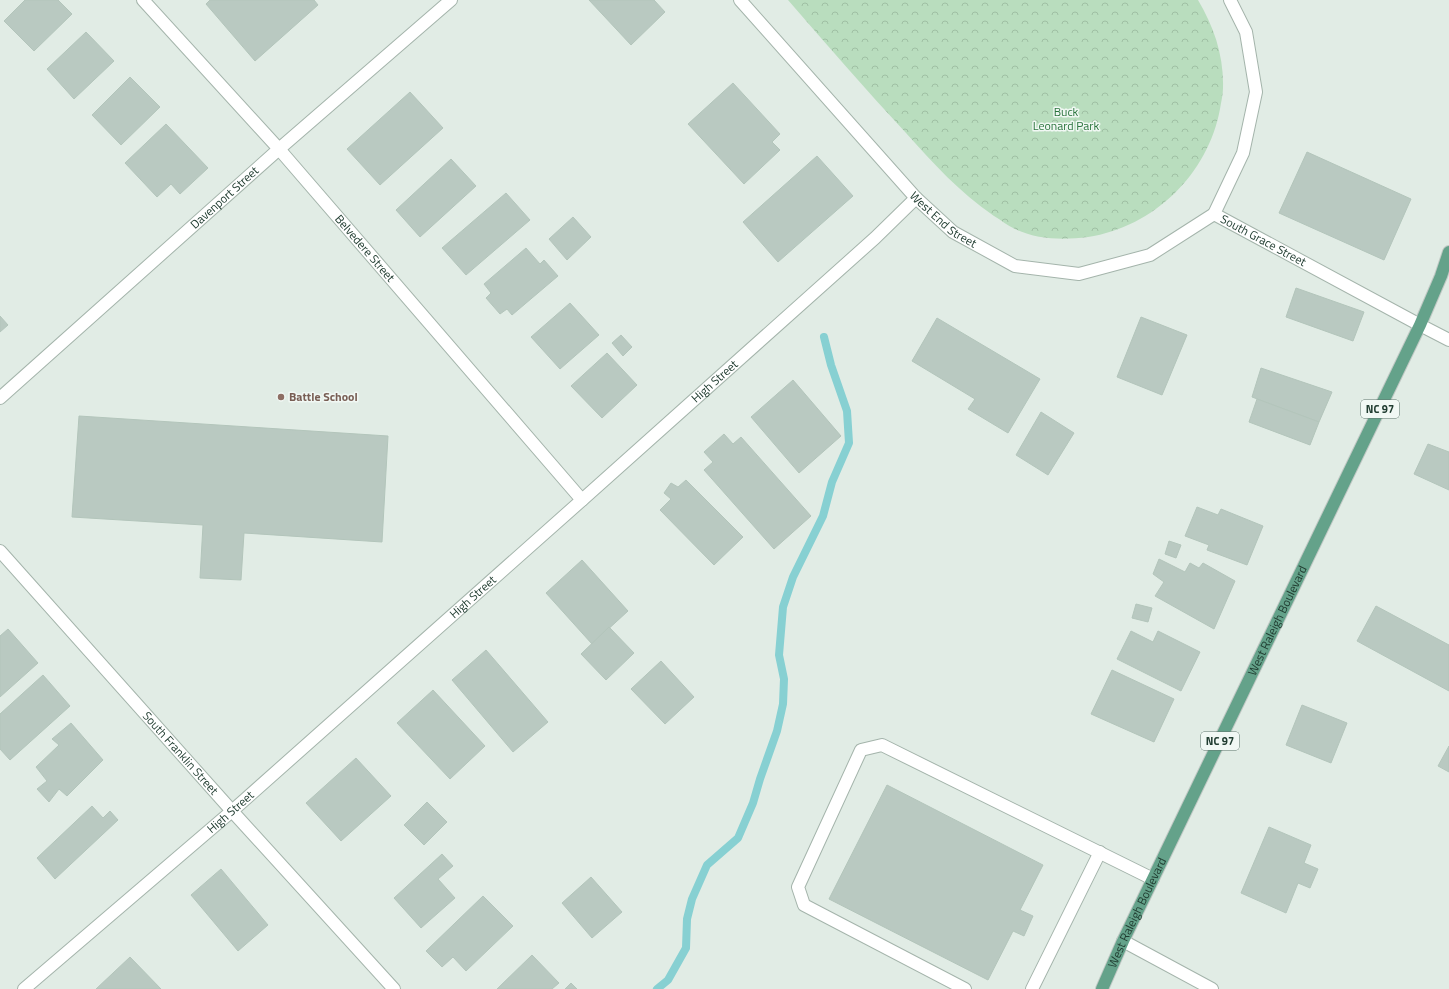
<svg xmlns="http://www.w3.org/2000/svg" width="1449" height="989" viewBox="0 0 1449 989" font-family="'Titillium Web',sans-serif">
<defs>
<pattern id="park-crowns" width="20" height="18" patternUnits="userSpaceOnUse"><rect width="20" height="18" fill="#b9ddbe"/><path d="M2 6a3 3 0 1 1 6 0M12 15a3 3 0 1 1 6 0" fill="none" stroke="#9fbfa4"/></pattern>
</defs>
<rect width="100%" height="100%" fill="#e1ece5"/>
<path fill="url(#park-crowns)" d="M788,0H1198C1214,27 1224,56 1223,88C1223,95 1221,102 1220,109C1208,174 1154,227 1088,237C1064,240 1038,240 1015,229C1008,226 1001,220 994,216C959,192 934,164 906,133C866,90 827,45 788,0Z"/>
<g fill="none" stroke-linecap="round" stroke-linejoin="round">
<path stroke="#87d0d2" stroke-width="8" d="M657,989L668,980L686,948L687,919L692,899L707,865L738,838L753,803L760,779L777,731L783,704L784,679L779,655L783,607L793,577L823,516L832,482L849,443L847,411L831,365L824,337"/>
</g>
<g fill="#b9c9c1" stroke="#b3c5bb">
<path d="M25,0H58L72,14L34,51L4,21Z"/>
<path d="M210,0H314L318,5L255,61L206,4Z"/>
<path d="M589,0H654L665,12L631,45Z"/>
<path d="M86,32L114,61L74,99L47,69Z"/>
<path d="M130,77L160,107L121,145L92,115Z"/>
<path d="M733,83L780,134L772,142L780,150L744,184L688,124Z"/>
<path d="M410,92L443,128L380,185L347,149Z"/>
<path d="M166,124L208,168L180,194L171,184L157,197L125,163Z"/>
<path d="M1307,152L1411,199L1384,260L1279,213Z"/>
<path d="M817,156L853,196L778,262L743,222Z"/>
<path d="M451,159L476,186L420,237L396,210Z"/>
<path d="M506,193L530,220L466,275L442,248Z"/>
<path d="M573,217L591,237L567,260L549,239Z"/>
<path d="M526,248L540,264L544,260L558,276L512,315L507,309L500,314L486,298L491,293L484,284Z"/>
<path d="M1296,288L1364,312L1353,341L1286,317Z"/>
<path d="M570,303L599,335L560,369L531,337Z"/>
<path d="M0,316L8,325L0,332Z"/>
<path d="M1141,317L1187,335L1162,395L1117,377Z"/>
<path d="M937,318L1040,379L1008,433L968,409L975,399L912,361Z"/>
<path d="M621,335L632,347L623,356L612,343Z"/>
<path d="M607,353L637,385L602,418L571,386Z"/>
<path d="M1261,368L1332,392L1319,422L1252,397Z"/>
<path d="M793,380L841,436L799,473L751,417Z"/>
<path d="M1257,399L1319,422L1310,445L1249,422Z"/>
<path d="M1041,412L1074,433L1048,475L1016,455Z"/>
<path d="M79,416L388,436L382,542L244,533L241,580L200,578L203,525L72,517Z"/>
<path d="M724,434L733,444L741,437L811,516L774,549L704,470L713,462L704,452Z"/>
<path d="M1428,444L1449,452V490L1414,474Z"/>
<path d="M686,480L743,537L714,565L660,510L671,499L664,493L671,483L678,487Z"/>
<path d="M1197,507L1218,515L1221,509L1263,526L1247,565L1207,550L1209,545L1185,536Z"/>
<path d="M1169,541L1181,545L1176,558L1165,554Z"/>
<path d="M1159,559L1185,572L1190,563L1199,568L1203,563L1235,581L1214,629L1155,596L1164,582L1153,574Z"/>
<path d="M582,560L628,611L592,644L546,593Z"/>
<path d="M1136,604L1152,608L1148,622L1132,618Z"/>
<path d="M1376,606L1449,645V691L1357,641Z"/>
<path d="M609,627L634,653L606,680L581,654Z"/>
<path d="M8,629L38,663L0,697V636Z"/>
<path d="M1131,631L1153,642L1158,631L1200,652L1181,691L1117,659Z"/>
<path d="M486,650L548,722L513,752L452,680Z"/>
<path d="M661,661L694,697L665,724L631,689Z"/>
<path d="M1112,670L1174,699L1154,742L1091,714Z"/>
<path d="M43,675L70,706L10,760L0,749V714Z"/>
<path d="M433,690L485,746L450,779L397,723Z"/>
<path d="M1302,705L1347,723L1331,763L1286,745Z"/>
<path d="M71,723L103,760L67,796L59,789L49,802L37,789L47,781L36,767L59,745L52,739Z"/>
<path d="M1449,746V772L1438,766Z"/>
<path d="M356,758L391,796L341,841L306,803Z"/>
<path d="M887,785L1043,865L1020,910L1033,916L1024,936L1013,931L988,980L829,899Z"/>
<path d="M427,802L447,822L424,845L404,825Z"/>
<path d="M92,806L103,818L110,811L118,820L55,879L37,858Z"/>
<path d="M1269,827L1311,845L1304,863L1318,869L1310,888L1298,883L1286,913L1241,893Z"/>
<path d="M442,854L453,866L438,879L455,898L421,928L394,898Z"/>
<path d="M221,869L268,925L238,951L191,895Z"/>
<path d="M591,877L622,912L592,938L562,903Z"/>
<path d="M483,896L513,926L466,971L453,957L442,967L426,951Z"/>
<path d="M532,955L559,983L552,989H497Z"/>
<path d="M130,957L161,989H96Z"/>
<path d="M571,983L577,989H565Z"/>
</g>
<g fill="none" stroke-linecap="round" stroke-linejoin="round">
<defs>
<g id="service">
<path d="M965,989L804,905L798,887L861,750L882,745L1153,879"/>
<path d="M1032,989L1100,852"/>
</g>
<g id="minor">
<path id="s1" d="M143,0L279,149L582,500"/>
<path id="s2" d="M740,0L916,198L953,232L1015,266L1079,274L1150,255L1214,214"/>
<path id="s3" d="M1214,214L1420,325"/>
<path d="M1214,214L1243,153L1256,92L1246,32L1230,0"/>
<path id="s4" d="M0,398L279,149L451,0"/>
<path id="s5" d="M0,551L232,811L394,989"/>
<path d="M1123,941L1212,989"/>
<path id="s6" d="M24,989L232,811L582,500L875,238L916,198"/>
</g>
<path id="tertiary" d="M1420,325L1449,340"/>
<g id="primary">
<path id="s7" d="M1102,989L1123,941L1420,325L1441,276L1449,252"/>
</g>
</defs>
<use href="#service" stroke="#a4b4ab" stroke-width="14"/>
<use href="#minor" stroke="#a4b4ab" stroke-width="14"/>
<use href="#tertiary" stroke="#a4b4ab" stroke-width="14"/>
<use href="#primary" stroke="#c1c9c5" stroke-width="14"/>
<use href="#service" stroke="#fff" stroke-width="12"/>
<use href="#minor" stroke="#fff" stroke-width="12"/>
<use href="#tertiary" stroke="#fff" stroke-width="12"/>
<use href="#primary" stroke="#64a28a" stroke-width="12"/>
</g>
<circle fill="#8d6e63" stroke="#f1f8f4" stroke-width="1.5" cx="281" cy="397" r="4"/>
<g text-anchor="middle" stroke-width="3" stroke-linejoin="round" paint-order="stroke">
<g fill="#f1f8f4" stroke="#5f756c" stroke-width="1">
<rect x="1361" y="400" width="38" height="18" rx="3"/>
<rect x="1201" y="732" width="38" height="18" rx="3"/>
</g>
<g font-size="11" font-weight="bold" fill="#213d31">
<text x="1380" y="413">NC 97</text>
<text x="1220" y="745">NC 97</text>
</g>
<g font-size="12" fill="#2a743d" stroke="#f1f8f4">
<text x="1066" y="116">Buck<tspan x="1066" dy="14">Leonard Park</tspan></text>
</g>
<g font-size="12" fill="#213d31" stroke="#f1f8f4">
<text dy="4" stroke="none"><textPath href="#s4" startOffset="301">Davenport Street</textPath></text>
<text dy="4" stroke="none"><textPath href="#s2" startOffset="300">West End Street</textPath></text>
<text dy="4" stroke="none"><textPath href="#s3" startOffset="56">South Grace Street</textPath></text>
<text dy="4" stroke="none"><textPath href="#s1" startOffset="333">Belvedere Street</textPath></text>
<text dy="4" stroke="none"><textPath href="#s6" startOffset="920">High Street</textPath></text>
<text dy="4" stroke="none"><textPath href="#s6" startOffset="596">High Street</textPath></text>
<text dy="4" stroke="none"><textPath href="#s7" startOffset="408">West Raleigh Boulevard</textPath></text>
<text dy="4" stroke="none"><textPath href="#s5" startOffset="271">South Franklin Street</textPath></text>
<text dy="4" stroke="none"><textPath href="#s6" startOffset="272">High Street</textPath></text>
<text dy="4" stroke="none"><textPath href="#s7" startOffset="84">West Raleigh Boulevard</textPath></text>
</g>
<g font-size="12" font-weight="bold" fill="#785e54" stroke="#f1f8f4" text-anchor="start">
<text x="289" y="401">Battle School</text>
</g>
</g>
</svg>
